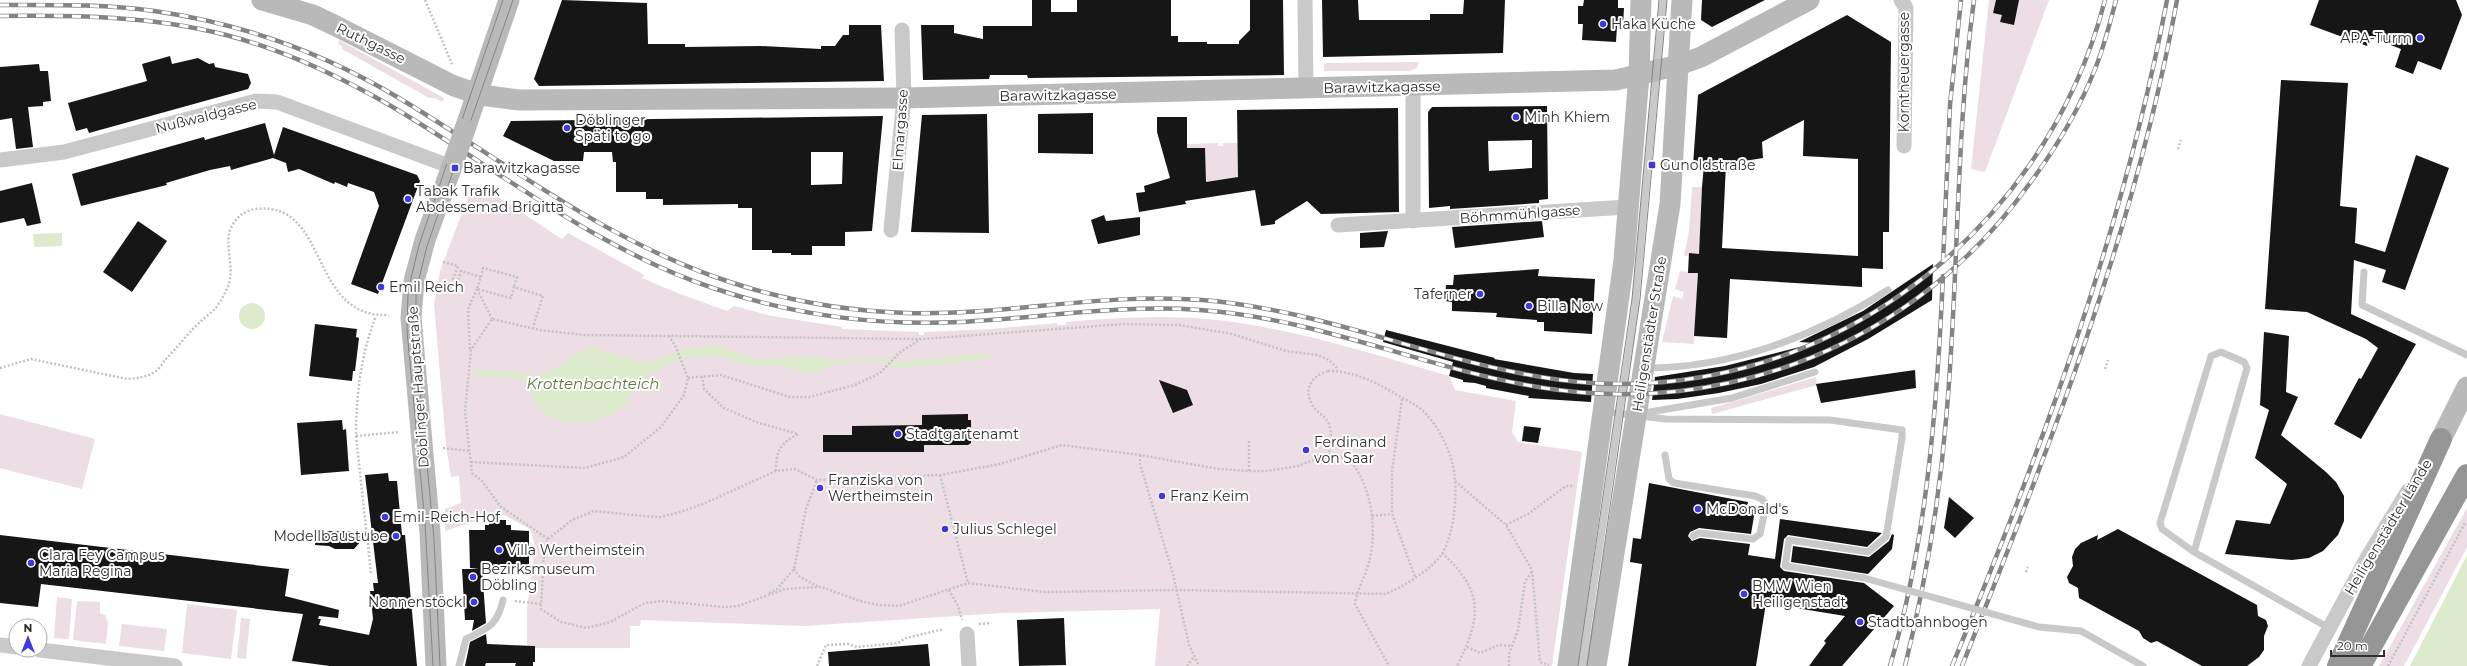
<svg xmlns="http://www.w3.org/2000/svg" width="2467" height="666" viewBox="0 0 2467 666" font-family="Montserrat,sans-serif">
<rect width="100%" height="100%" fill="#fff"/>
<g fill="#ecdee4">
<path d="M1989,0H2049L1985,172L1971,169Z"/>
<path d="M339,40L444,98L442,102L435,98H429L342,49V46L338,44Z"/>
<path d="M1419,62L1417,68L1410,71H1324V64L1326,63Z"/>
<path d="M1218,143V146H1223V143H1238V177L1208,185L1187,148V144Z"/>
<path d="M473,184L483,187L562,239L568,233L644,275L642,278L675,292L727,311L734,306L772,316L842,327V329L919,332V335H924V332L991,329L1057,323L1058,325H1066V322C1119,317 1174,314 1226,321C1302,331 1376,355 1449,376L1455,390L1516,401L1512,432L1518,442L1582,452L1552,666H1155L1160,609L1002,613L803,626L641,620L640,626H630V648H535V646L527,645V609L535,546L530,529L500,513L445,531V509L461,503L459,476L451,477L446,445L434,304L440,271Z"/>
<path d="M1692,187H1702L1699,254L1684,256L1689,231Z"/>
<path d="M1680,271L1698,273L1694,344L1662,342L1673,296L1682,299L1684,292L1675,289Z"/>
<path d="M1816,377L1817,385L1712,414L1711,408Z"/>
<path d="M0,414L95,439L82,489L0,468Z"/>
<path d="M2467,508V547L2404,666H2379Z"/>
<path d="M57,597L72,599L69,639L54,638Z"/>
<path d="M77,601L100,602V613L105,615L108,623L106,644L73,640Z"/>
<path d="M187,604L237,610L231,659L182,653Z"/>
<path d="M241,618L250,619L246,659L237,658Z"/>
<path d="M122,624L167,629L164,651L119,646Z"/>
</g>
<g fill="#dbebcb">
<path d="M62,233V246L34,247L33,234Z"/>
<circle cx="252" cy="316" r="13"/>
<path d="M717,346L758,360L802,357L842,360L891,357L888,360L834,364L817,372L808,373L784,366H756L717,356L689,357L676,360L635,383C630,388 632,393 629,399C625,406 616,411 610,415C595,424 562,425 547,415C540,410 535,402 531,396C528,390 528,384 532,378L556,368L579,351L593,348L648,364L685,349Z"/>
<path d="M2467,555V666H2410L2460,569Z"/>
</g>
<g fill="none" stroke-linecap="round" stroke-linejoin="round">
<g stroke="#dbebcb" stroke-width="5.5">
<path d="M889,359L892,366L987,356"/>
<path d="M477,373L517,375L532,378"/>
</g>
</g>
<g fill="#161616" fill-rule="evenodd">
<path d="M562,0L647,3L648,44H685V47L760,46L821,49V46H835L843,35H849V25H881L884,81L539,86L534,79Z"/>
<path d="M1032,0H1051V12H1077V0H1171V36H1178V42H1207V44H1239V41L1250,30V0H1283L1284,75L1028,78L1027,75H990L989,79L923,80L921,25H954V33L983,39V26H1032Z"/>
<path d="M1322,0H1358L1359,20H1430V14H1463L1464,0H1505L1503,53L1323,57Z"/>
<path d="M1584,0H1618V8H1624L1623,26H1617L1616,42L1582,40L1583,24H1578V6H1583Z"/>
<path d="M1702,0H1765L1712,27L1701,20Z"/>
<path d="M1996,0H2019L2014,25L2000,22L2002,15L1993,13Z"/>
<path d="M2319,0H2456L2462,15L2441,70L2418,61L2413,74L2395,67L2401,49L2370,37L2367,46L2310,25Z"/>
<path d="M1847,15L1891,42L1889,232H1883V269L1862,268V287L1730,279L1727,338L1694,336L1698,273H1688L1689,253L1699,254L1702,187L1704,165H1693L1698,95ZM1804,120L1803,156L1858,159V256L1722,248L1726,164L1763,158L1762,142Z"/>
<path d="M170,56L172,64L198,58L209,64L214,63L215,67L248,74L251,83L248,89L89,133L87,128L76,131L68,103L147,81L142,64Z"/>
<path d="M39,64L40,71H48L51,101L43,102V106L28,107L33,147L16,149L12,118L0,120V67Z"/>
<path d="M2281,80L2348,83L2340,206L2357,208L2355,243L2385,252L2416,155L2449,168L2405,290L2382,282L2386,270L2354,260L2351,314L2416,344L2361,439L2334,424L2359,378L2361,379L2378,348L2366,339L2307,312L2265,309Z"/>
<path d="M1547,106L1548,199L1539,200V203L1450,209V206L1429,208L1428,112L1432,107ZM1532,140V168L1489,171L1488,141Z"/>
<path d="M1398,108L1399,212L1321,214L1307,201L1275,221V224L1261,226L1255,190L1185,201L1186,204L1139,212L1136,193L1145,192L1144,186L1170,178L1157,132V117H1187V148H1205L1206,182L1238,177L1237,110Z"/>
<path d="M1093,113V154L1038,153V114Z"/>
<path d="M987,114L989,233L911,232L922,115Z"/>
<path d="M883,116L872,231L845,232V246H812V255H791V253H772V250H752V208H738V204L663,205V199H646V192H616V162H613L612,152H584L583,161H554L503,136L511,121ZM811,152H843L842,184L811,185Z"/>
<path d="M265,123L274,155L283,127L417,175L420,181L378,294L351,284L379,206L374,192L348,183L347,187L335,182L334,184L299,169L288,172L286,163L273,158L231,170L230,166L210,170L166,183L167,185L81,206L72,174L204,137L205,140Z"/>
<path d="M32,183L41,223L27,226L24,218L0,223V191Z"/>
<path d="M1104,215L1106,221L1140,217V235L1098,244L1091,220Z"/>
<path d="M138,221L167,241L132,292L103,272Z"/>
<path d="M1542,221L1544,237L1455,248L1452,227Z"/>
<path d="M1388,231L1384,247L1360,248V233Z"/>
<path d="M1933,264L1932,300L1868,339L1814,367L1761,384L1719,393L1677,399L1652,400L1655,377L1725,366L1815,343L1799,342L1863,311Z"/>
<path d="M1539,269L1538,276L1595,279L1592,334L1544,331V322H1537V320L1496,317L1497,313L1452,311V302L1445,301L1446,285H1453L1454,275Z"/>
<path d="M315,324L357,329L356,337L359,338L355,371H353L352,381L309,376Z"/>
<path d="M1386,330L1495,358L1494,359L1574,373L1593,374L1591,402L1528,398L1529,396L1486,388V386L1475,383L1463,382V380L1449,376L1453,362L1383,342Z"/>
<path d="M2264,332L2289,336L2286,392L2298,397L2281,435L2326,472L2336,482L2344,496V521L2338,535L2323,551L2309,558L2292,560L2225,554L2236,520L2270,524L2287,484L2255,458L2269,410L2260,405Z"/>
<path d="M1915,370L1916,388L1821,403L1816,384Z"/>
<path d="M1159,380L1187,390L1193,405L1173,413Z"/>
<path d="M968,414V420H971V443L968,445H924V452H823V435H852V426L922,425V415Z"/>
<path d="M342,420L343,430L346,429L349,471L301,475L297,423Z"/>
<path d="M1524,426L1541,428L1538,443L1522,441Z"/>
<path d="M388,473L389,481H397L402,535H405L417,666H330L292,661L303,614L41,584L38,607L0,603V535L289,569L285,596L339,610L338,618L319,616L318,619H321L319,625L369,635L373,619L370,591H374L373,583H378L365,475Z"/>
<path d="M1649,483L1748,502L1747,508L1755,510L1751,534L1699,528L1690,532L1688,536L1692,541L1700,538L1750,544L1748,555L1775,559L1780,519L1882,533L1867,547L1788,535L1784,539L1780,567L1784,571L1864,583L1894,606L1842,666H1809L1826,643L1824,641L1845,616L1766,603L1756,666H1628L1642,564L1630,562L1633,538L1641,539Z"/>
<path d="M1949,497L1974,518L1955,538L1944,528Z"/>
<path d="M489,520H506V525H511V530L529,531V569H482L486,623L472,631L474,620H465L462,569H479L470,568L469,530H485V525H489Z"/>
<path d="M2118,529L2257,605L2258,616L2266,620L2268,626L2264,636V650L2259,657L2247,666H2202L2157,641L2151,643L2143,638L2139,631L2079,598L2078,588L2069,583L2067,577L2073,566L2072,557L2075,549L2081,543L2098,535L2097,540Z"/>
<path d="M316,531H336L369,532L354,549H335L329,546L315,545Z"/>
<path d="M1892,534L1894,535L1892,549L1868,574L1791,562L1793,546L1869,557L1889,541Z"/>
<path d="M1064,618L1066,665L1019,666L1017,620Z"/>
<path d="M486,634L487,644L535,646V662H533V666H515L516,663H486L485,666H465L470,642Z"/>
<path d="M928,644L930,666H829L828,652Z"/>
</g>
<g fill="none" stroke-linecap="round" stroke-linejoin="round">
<g stroke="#c3c3c3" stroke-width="2.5" stroke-dasharray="2 2" stroke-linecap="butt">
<path d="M425,0L452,64"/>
<path d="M2178,149L2181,140"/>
<path d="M443,262L458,266L453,279L458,281L461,271L481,277L477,289L511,298L514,287L543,296L533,327"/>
<path d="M481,277L483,268L517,277L514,287"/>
<path d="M477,289L492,319"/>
<path d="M470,349L468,309L477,289"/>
<path d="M0,368L31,359L127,379C136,378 144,378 153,373C158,371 162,364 165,360C177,348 187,334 200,322C205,317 213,312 217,306C223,298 228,288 230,279C233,263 224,242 231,228C235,218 245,210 256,209C330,200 308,319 389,315"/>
<path d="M2105,369L2108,360"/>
<path d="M1328,371C1353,371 1373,381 1394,393C1405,400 1417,404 1426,414C1438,427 1448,446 1452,462C1459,485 1455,531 1443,552C1434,568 1402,588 1385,594L1177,590L1044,592L968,583L899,606L879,605L860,601L821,587L799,588L785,589L738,606L723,607L662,601L645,603L610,622L587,628L561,622L541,609L544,550L548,539L572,520L594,511L643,516L660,517L677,513L703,504L776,471L795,469L817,480L940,475L1000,464L1062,445L1140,455L1219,469L1249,471H1267L1298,466L1329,454C1331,445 1332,433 1329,424C1325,415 1317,413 1313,406C1302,389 1312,376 1328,371Z"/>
<path d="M702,376L704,389L724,408L756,422L798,434"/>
<path d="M688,378L721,375L790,397H809L855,385L880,373L899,353L921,339"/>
<path d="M1402,399L1392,471V514L1415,577"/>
<path d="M356,436L399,432"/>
<path d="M443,448L469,451"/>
<path d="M1329,454C1335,456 1346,457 1350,461C1371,484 1377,528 1370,558C1367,574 1357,588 1355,604L1389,666"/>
<path d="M1140,455V464L1173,574L1189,645L1199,666"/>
<path d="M471,462L585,468L624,457L661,427L684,395L688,378L675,345L668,335"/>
<path d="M776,471C776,450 780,444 798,434"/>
<path d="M1249,471V440"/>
<path d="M940,475L968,583"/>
<path d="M1455,481L1506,525L1532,570L1540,662L1549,665"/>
<path d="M1372,516L1392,514"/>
<path d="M1506,525L1528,514L1566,486H1574"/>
<path d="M548,539L501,507L482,481L472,473L465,411L471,350L492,319L540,330L584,335L922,339L1124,324L1179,325L1232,334L1286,351L1317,355L1329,360L1337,368V371"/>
<path d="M1442,553C1485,592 1481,618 1457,666"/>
<path d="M794,569L800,577L819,587"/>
<path d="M2026,572L2028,567"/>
<path d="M371,573L356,436C356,395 361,354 376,316"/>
<path d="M949,590L958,606L962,620"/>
<path d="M769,593L777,589L794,569L806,509L817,480"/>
<path d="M515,601L541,604"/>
<path d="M979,624L991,623"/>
<path d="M1467,647L1480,653L1499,645L1511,646"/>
<path d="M817,666L826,645L848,644L857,647L898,643L906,638L944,629"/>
<path d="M1187,666L1193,658"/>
<path d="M1509,666V654L1518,630L1525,582L1532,571"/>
<path d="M2388,666L2465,523"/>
</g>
<g stroke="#c9c9c9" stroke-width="7">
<path d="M2364,272L2362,305L2467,355"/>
<path d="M1646,368C1732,368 1816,336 1888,290"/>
<path d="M1616,413L1665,419L1830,420L1902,430V438"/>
<path d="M1638,414L1732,398L1815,372"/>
<path d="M1665,455L1669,479L1674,483L1755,496L1762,499L1766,505L1760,534L1753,539L1699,533L1693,536"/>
<path d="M2194,552L2162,529L2160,523L2211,356L2221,352L2244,362L2247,368L2194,552L2329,628"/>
<path d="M459,666L466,639C488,628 497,626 503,600"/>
<path d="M1582,666L1635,307L1663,0"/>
</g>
<g stroke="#c9c9c9" stroke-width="15">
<path d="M1305,0L1306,89"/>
<path d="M1901,0L1906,8L1904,146"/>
<path d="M1413,87V221"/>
<path d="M0,160L64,152L256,101L277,102L452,167"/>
<path d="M1338,225L1627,207"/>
<path d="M891,230L904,98L902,30"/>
<path d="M967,634L969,666"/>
<path d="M0,645L16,647"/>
<path d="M40,650L175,666"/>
<path d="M2309,666L2367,558L2408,491"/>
</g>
<g stroke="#b9b9b9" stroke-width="21">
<path d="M262,0L313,15L334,25L454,86L481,95L519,100L904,98L1616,80L1679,65L1701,57L1809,0"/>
<path d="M465,129L509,0"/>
<path d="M2441,439L2467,387"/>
<path d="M436,666L430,533L411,318L414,281L425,240L455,158"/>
<path d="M1568,666L1624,260L1639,75L1641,0"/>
<path d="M1596,666L1670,204L1682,0"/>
</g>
<g stroke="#969696" stroke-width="22">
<path d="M2338,666L2441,439"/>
<path d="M2360,666L2467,475"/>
</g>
<g stroke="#848484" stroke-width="1">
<path d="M433,666L425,523L407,331L408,291L419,245L503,0"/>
<path d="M440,666L434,539L416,346V291L427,246L513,0"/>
<path d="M1578,666L1632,299L1659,0"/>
<path d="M1587,666L1640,299L1667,0"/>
</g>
<defs>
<g id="rail">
<path d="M0,5C52,5 103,4 154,11C240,23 324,53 399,98C507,163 609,243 730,282C787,301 846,311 906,313C1005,316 1103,292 1202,300C1327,310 1439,364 1561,380C1812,412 2043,241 2105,0"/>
<path d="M0,16C76,15 152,16 226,35C284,50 339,76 391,106C496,168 596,249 713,288C793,315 877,326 961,322C1041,318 1120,304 1200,310C1317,318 1423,368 1538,387C1729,419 1917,342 2030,183C2056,148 2079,110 2095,69C2104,47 2110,23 2116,0"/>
<path d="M1943,262L1950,105L1961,0"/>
<path d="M1890,666C1927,540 1937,407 1943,276"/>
<path d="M1905,666C1925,585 1939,504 1946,420C1959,280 1955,140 1974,0"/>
<path d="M1952,666C2042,448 2123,232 2167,0"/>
<path d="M1962,666C2049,448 2135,232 2177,0"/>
</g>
</defs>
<use href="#rail" stroke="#848484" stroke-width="4.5"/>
<use href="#rail" stroke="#fff" stroke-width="3" stroke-dasharray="9" stroke-linecap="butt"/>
<path stroke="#c9c9c9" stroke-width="7" d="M1902,438L1886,537L1868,552L1789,540L1785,566L1864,578L2039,627L2081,631L2143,666"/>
<path stroke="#b9b9b9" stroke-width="21" d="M455,158L465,129"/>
</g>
<g fill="#3c39de" stroke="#fff" stroke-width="1.5">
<circle cx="1603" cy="24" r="4"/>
<circle cx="2420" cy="38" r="4"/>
<circle cx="1516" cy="117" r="4"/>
<circle cx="567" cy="128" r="4"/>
<rect x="1648" y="161" width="8" height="8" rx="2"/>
<rect x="451" y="164" width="8" height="8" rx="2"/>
<circle cx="408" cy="199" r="4"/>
<circle cx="381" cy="287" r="4"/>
<circle cx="1480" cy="294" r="4"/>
<circle cx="1529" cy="306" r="4"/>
<circle cx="898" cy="434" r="4"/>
<circle cx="1306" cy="450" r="4"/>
<circle cx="820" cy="488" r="4"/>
<circle cx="1162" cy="496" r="4"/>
<circle cx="1698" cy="509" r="4"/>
<circle cx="385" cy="517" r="4"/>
<circle cx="945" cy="529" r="4"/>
<circle cx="396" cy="536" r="4"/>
<circle cx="499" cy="550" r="4"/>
<circle cx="31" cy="563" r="4"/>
<circle cx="473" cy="577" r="4"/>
<circle cx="1744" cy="594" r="4"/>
<circle cx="474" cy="602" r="4"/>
<circle cx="1860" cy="622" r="4"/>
</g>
<g text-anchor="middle" stroke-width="4" stroke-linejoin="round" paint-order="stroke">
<g font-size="14" fill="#2f2f2f" stroke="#fff" text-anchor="start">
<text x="1611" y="29">Haka Küche</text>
<text x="2412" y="43" text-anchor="end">APA-Turm</text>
<text x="1524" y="122">Minh Khiem</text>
<text x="575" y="125">Döblinger<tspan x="575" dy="16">Späti to go</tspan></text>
<text x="1660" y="170">Gunoldstraße</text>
<text x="463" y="173">Barawitzkagasse</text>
<text x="416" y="196">Tabak Trafik<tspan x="416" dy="16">Abdessemad Brigitta</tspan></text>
<text x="389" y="292">Emil Reich</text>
<text x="1472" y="299" text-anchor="end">Taferner</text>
<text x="1537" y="311">Billa Now</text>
<text x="906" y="439">Stadtgartenamt</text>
<text x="1314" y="447">Ferdinand<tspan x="1314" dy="16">von Saar</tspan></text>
<text x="828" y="485">Franziska von<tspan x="828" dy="16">Wertheimstein</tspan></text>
<text x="1170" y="501">Franz Keim</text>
<text x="1706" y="514">McDonald's</text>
<text x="393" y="522">Emil-Reich-Hof</text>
<text x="953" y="534">Julius Schlegel</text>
<text x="388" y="541" text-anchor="end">Modellbaustube</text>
<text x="507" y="555">Villa Wertheimstein</text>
<text x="39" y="560">Clara Fey Campus<tspan x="39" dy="16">Maria Regina</tspan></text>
<text x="481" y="574">Bezirksmuseum<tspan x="481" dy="16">Döbling</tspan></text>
<text x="1752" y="591">BMW Wien<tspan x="1752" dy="16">Heiligenstadt</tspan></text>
<text x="466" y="607" text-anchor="end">Nonnenstöckl</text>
<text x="1868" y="627">Stadtbahnbogen</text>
</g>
<g font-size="14" fill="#2f2f2f" stroke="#fff">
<text transform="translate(371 43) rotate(26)" y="5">Ruthgasse</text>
<text transform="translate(1904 72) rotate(-90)" y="5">Korntheuergasse</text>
<text transform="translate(1382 87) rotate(-1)" y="5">Barawitzkagasse</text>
<text transform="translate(1058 95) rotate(-1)" y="5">Barawitzkagasse</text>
<text transform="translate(206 116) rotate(-14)" y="5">Nußwaldgasse</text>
<text transform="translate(900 130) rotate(-86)" y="5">Elmargasse</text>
<text transform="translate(1520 214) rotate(-4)" y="5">Böhmmühlgasse</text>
<text transform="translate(1649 334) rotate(-81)" y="5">Heiligenstädter Straße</text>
<text transform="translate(418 387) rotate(-94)" y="5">Döblinger Hauptstraße</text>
<text transform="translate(2388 527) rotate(-59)" y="5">Heiligenstädter Lände</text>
</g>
<g font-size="15" font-style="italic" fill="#5c7b39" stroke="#fff">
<text x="593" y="389">Krottenbachteich</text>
</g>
</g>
<g transform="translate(28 638)"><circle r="19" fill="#ffffff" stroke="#acacac"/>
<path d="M0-3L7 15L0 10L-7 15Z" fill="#3c39de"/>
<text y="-6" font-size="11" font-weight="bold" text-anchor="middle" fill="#2f2f2f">N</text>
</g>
<path d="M2331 650v6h53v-6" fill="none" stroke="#2f2f2f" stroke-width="2"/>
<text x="2337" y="650" font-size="12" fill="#2f2f2f" stroke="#ffffff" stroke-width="3" paint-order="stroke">20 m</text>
</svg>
